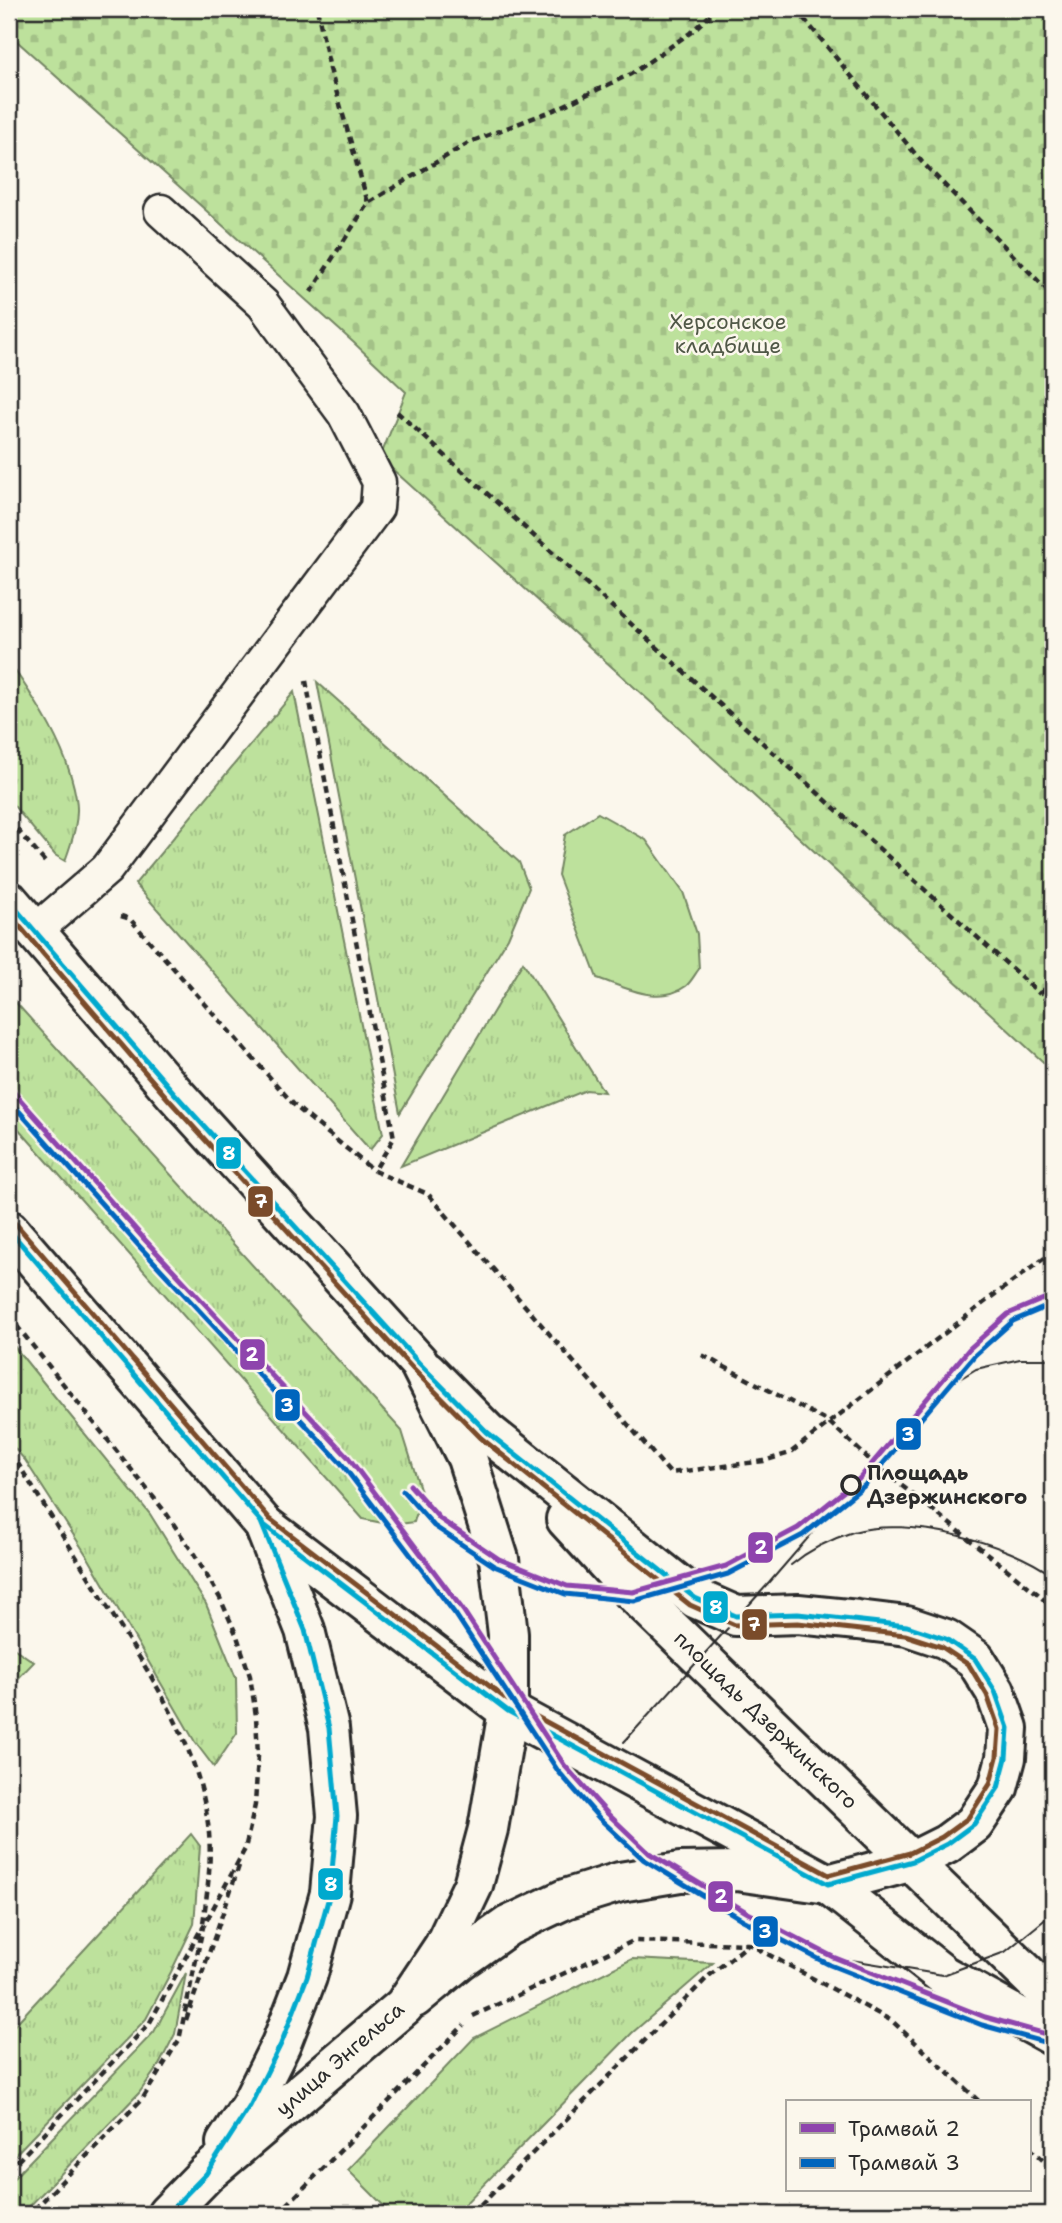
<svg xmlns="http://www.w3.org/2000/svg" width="1062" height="2223" viewBox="0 0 1062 2223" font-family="'Shantell Sans',sans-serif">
<defs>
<pattern id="grass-tufts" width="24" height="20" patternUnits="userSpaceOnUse" patternTransform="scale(1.75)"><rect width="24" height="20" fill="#bde19c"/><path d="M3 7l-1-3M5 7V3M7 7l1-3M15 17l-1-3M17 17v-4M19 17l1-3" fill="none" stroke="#a3c187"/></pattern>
<pattern id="cemetery-stones" width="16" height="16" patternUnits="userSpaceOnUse" patternTransform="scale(1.75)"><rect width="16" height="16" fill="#bde19c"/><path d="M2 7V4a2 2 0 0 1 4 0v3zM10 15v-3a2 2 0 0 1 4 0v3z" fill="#a3c187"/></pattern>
</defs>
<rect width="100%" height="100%" fill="#fbf7ec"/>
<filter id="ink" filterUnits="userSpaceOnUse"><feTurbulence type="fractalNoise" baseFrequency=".0143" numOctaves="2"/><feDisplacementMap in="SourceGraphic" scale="14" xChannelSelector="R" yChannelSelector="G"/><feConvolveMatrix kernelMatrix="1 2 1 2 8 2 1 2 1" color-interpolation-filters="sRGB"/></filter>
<g filter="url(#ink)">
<g fill="url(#grass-tufts)" stroke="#748664" stroke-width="2">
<path d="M9,662C37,702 68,749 76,798C80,818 72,842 65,861L55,855L9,800Z"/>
<path d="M317,682L519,862L529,888L508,938L400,1113Z"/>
<path d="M294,692L383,1134L370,1150L135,884Z"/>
<path d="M523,962L604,1092L586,1090L401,1166Z"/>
<path d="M9,995L402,1431L422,1495L414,1522L392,1525L363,1519L9,1118Z"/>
<path d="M9,1340L150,1514L206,1604L236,1678L237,1733L214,1767L195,1742L89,1559L25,1460L9,1442Z"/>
<path d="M9,1645L34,1662L9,1688Z"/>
<path d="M191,1834L200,1846L194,1924L171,1972L146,2019L9,2161V2031Z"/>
<path d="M632,1959L713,1963L632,2033L455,2214H392L348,2170L474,2038Z"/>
<path d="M186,1973L175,2034L159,2065L139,2093L22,2214H9V2183L154,2032Z"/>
</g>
<path fill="url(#cemetery-stones)" stroke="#748664" stroke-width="2" d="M9,9H1053V1071L715,760L380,458L406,392L353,342L9,34Z"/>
<path fill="#bde19c" stroke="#748664" stroke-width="2" d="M598,813L646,840L683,892L697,934L699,969C695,974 691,982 686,986C659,1006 624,987 597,978L558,875L565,835Z"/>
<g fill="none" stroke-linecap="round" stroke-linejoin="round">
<defs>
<path id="service" d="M34,932L107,869L377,508L379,482L344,414L263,304L161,211"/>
<g id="tertiary">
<path d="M566,1519L633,1592L1053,1999"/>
<path d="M264,1525L508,1711L828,1884L943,1975L1053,2036"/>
<path d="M414,1998L460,1960L508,1926L565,1899L620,1882L680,1872L737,1871L828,1884L913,1861L947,1844L974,1824L998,1788L1006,1758L1008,1728L995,1691L975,1659L946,1639L907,1626L858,1620L798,1614L736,1616L695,1598L487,1432L427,1371"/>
</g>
<g id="primary">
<path d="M9,901L175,1094L419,1363L467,1458L499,1559L508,1634V1711L488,1829L473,1885L444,1946L404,2006L206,2174L167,2214"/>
<path d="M9,1230L264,1525L305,1630L329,1728L337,1816L330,1893L307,1977L281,2044L250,2106L226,2143"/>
</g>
</defs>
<use href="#service" stroke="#2b2b2b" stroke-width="37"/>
<use href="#tertiary" stroke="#2b2b2b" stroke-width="44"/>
<use href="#primary" stroke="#2b2b2b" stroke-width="44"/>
<g stroke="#2b2b2b" stroke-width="4.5" stroke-dasharray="7 5" stroke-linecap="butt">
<path d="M317,9L330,69L368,203"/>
<path d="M796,9L922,162L1053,296"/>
<path d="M311,292L368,203L470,142L554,110L631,74L690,33L717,9"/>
<path d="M397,412L1040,994"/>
<path d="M306,681L394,1138L374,1171L428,1194L670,1473L764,1461L790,1453L990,1298L1053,1252"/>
<path d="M9,820L45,862"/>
<path d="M121,916L130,919L296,1107L374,1171"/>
<path d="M1053,980L1040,994L1053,1006"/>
<path d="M9,1316L166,1513L194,1554L220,1598L237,1636L250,1676L256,1716L258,1756L255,1805L245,1849L203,1927L179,2040L143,2098L30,2214"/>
<path d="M702,1355L829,1422L872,1462L1038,1594L1053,1609"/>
<path d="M9,1453L17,1462C48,1512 79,1561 110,1611C150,1674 196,1742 207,1817C213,1853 208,1888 203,1923"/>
<path d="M473,2016L633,1941L748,1944"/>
<path d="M186,2020L240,1863"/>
<path d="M1029,2147L1053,2170"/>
<path d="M9,2170L149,2024L200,1931"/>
<path d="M278,2214L464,2025"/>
<path d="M472,2214L710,1975L749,1944L892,2021L980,2102"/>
</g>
<use href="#service" stroke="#fbf7ec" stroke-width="32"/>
<use href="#tertiary" stroke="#fbf7ec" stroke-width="38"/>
<use href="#primary" stroke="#fbf7ec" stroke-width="38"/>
<g stroke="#2b2b2b" stroke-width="2">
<path d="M924,1401L976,1369L1020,1359H1053"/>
<path d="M791,1565C809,1550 831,1539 853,1532C909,1516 1007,1542 1053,1576"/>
<path d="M624,1742L769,1583L859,1479"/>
<path d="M833,1957L943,1975L1005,1952L1053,1913"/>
</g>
<defs>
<g id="bus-1">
<path d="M9,901L175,1094L419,1363L487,1432L695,1598L736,1616L798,1614L907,1626L946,1639L975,1659L995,1691L1008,1728L1006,1758L998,1788L974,1824L947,1844L913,1861L828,1884L508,1711L264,1525L9,1230"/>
<path d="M167,2214L206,2174L250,2106L281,2044L307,1977L330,1893L337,1816L329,1728L305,1630L261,1522"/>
</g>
<path id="bus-2" d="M9,914L169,1100L413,1369L481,1438L690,1605L735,1625L798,1623L905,1635L942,1647L969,1665L987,1695L999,1729L997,1757L990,1784L968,1818L942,1837L910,1853L829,1875L513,1704L270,1519L16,1224"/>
</defs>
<use href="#bus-1" stroke="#fbf7ec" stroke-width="10"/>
<use href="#bus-2" stroke="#fbf7ec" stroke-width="10"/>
<use href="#bus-1" stroke="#00a9ce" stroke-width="5"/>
<use href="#bus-2" stroke="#7a4b2a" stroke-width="5"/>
<defs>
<g id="tram-1">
<path d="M9,1087L146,1241L348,1457L463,1610L565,1766L607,1813L649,1853L748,1913L833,1957L985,2017L1053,2036"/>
<path d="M410,1485L440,1519L499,1559L567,1586L633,1592L726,1566L798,1528L859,1479L969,1349L1008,1314L1053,1295"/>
</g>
<g id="tram-2">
<path d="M9,1100L140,1247L341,1463L456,1615L558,1771L600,1819L643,1859L743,1920L830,1965L982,2025L1051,2044"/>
<path d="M403,1491L434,1526L494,1566L565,1594L634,1601L728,1574L803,1535L864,1486L975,1355L1013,1321L1053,1304"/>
</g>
</defs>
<use href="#tram-1" stroke="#fbf7ec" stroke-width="10"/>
<use href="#tram-2" stroke="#fbf7ec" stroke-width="10"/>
<use href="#tram-1" stroke="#8e44ad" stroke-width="5"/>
<use href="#tram-2" stroke="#0065bd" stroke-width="5"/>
</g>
</g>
<circle fill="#fbf7ec" stroke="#2b2b2b" stroke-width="3.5" cx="851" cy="1485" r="9"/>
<g text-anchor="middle" stroke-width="5" stroke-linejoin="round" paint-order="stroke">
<g font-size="21" fill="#505847" stroke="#fbf7ec">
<text x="728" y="329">Херсонское<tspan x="728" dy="24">кладбище</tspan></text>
</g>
<g font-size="21" font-weight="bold" fill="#2b2b2b" stroke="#fbf7ec" text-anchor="start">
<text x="867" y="1480">Площадь<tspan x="867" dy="24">Дзержинского</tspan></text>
</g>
<g font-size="21" fill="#2b2b2b" stroke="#fbf7ec">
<text transform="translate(766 1720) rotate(44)" y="7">площадь Дзержинского</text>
<text transform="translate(340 2059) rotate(-41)" y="7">улица Энгельса</text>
</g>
</g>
<g stroke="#fbf7ec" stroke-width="2.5">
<rect x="215" y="1136" width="27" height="34" rx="7" fill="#00a9ce"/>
<rect x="247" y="1185" width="27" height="33" rx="7" fill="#7a4b2a"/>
<rect x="239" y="1338" width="27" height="33" rx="7" fill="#8e44ad"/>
<rect x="274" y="1388" width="27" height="34" rx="7" fill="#0065bd"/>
<rect x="895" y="1417" width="27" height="34" rx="7" fill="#0065bd"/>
<rect x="747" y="1531" width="27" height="33" rx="7" fill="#8e44ad"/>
<rect x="702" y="1590" width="27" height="34" rx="7" fill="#00a9ce"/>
<rect x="741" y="1608" width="27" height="33" rx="7" fill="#7a4b2a"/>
<rect x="317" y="1867" width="27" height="34" rx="7" fill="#00a9ce"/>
<rect x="707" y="1880" width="27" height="33" rx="7" fill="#8e44ad"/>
<rect x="752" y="1915" width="27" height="33" rx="7" fill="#0065bd"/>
</g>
<g font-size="19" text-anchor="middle" font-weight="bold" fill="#fff">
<text x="229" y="1160">8</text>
<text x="261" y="1208">7</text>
<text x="252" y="1361">2</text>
<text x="287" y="1412">3</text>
<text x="908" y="1441">3</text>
<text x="761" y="1554">2</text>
<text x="716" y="1614">8</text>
<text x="754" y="1631">7</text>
<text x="331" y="1891">8</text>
<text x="721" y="1903">2</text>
<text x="765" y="1938">3</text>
</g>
<rect width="1062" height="2223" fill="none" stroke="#fbf7ec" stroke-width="35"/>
<rect x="18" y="18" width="1027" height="2188" fill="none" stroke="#2b2b2b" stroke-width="2.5" filter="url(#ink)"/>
<rect x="786" y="2100" width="245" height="91" fill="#fbf7ec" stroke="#a8a59f" stroke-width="2"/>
<rect x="800" y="2123" width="35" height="10" fill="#8e44ad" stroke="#a8a59f" stroke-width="2"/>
<text x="848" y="2136" font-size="21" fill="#2b2b2b">Трамвай 2</text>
<rect x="800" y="2158" width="35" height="10" fill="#0065bd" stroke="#a8a59f" stroke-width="2"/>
<text x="848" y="2170" font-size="21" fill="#2b2b2b">Трамвай 3</text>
</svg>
